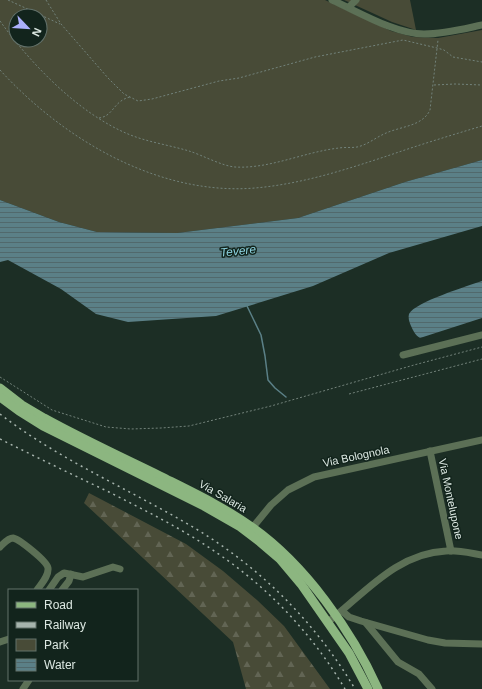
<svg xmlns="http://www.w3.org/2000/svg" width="482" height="689" viewBox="0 0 482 689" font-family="Arial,sans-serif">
<defs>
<pattern id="forest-firs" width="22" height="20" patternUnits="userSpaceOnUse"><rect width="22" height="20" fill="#484b37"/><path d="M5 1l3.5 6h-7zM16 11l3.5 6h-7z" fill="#626554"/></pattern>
<pattern id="water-rules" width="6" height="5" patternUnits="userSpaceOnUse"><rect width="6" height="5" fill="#5b8087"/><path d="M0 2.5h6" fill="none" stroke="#51696c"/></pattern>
</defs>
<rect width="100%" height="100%" fill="#1c2e25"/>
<g fill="#484b37" fill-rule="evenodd">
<path d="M0,0H325L391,31L413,37L438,38L482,30V160L405,182L298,218L177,233L97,232L59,222L0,200ZM16,16H40V40H16Z"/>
<path d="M344,0H410L416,30L392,22Z"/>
</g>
<path fill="url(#forest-firs)" d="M89,493L186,544L223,571L257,600L284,626L330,689H246L233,642L84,503Z"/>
<g fill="url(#water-rules)">
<path d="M482,160V226L389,253L313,286L216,316L128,322L96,314L61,289L8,260L0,262V200L59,222L97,232L177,233L298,218L405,182Z"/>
<path d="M482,281V318L420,338C415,335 413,330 411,326C409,322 408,317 409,314C415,302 468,286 482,281Z"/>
</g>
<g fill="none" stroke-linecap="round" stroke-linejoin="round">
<path stroke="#5b8087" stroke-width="1.5" d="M247,306L261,335L265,356L268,380L275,388L286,397"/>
<g stroke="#72827a" stroke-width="1" stroke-dasharray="2 2" stroke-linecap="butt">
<path d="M8,0L60,24"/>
<path d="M46,0L61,24L108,78L124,94L138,101L152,99L219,81L239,78L315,57L403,40L437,48L444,50L453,57L482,62"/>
<path d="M0,21C31,64 78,113 128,134C147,142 169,145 189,151C202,155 222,166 235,167C270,169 304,152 339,148C345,147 351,148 357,147C367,145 375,138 384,134C400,126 422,127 430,110L438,40"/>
<path d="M0,70C63,139 158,196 255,188C302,184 348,169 393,154C422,144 452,135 482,126"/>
<path d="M434,85L455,84L482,85"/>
<path d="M99,118C114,116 113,101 130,97"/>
<path d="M0,377L52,410L106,427L131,429L161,428L189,426L271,406L414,365L482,347"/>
<path d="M349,394L482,359"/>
</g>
<g stroke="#5c7056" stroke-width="7">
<path d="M332,0C359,12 395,34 424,34C444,34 463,29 482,25"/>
<path d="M349,7L356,0"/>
<path d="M403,355L482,335"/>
<path d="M430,451L451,551"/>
<path d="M253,527L271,505L288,490L314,477L482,440"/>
<path d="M0,547C3,544 8,538 13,538C19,539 47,561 48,568C49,576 41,584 37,590"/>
<path d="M49,590L58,577L64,573L83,577L113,567L120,569"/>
<path d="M62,590L69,581L71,574"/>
<path d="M342,611L349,617L361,621L428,640L445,643L482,644"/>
<path d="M328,622C364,594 397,553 446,551C458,550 470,553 482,555"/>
<path d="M366,623L398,662L419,674L432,689"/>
<path d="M0,642L9,639"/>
<path d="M23,689L29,680"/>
</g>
<g stroke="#8cb680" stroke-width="9">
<path d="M0,388L22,405L44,418C82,439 121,457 160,476C192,492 224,507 253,528C305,565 352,631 378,689"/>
<path d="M0,397L19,411L43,426L204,506L239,526L260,542L280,559L301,584L349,653L368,689"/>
</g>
<g stroke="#a6b4ad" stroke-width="1.5" stroke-dasharray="2 4" stroke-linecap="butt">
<path d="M0,414C57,458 124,487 186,523C256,563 314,620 355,689"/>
<path d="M0,439C36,457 73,475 109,492C146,511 183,529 217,553C269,588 313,635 345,689"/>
</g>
</g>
<g text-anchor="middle" stroke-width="3" stroke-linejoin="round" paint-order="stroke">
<g font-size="11" fill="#dce8e2" stroke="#12241c">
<text transform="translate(356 456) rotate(-12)" y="4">Via Bolognola</text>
<text transform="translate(223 496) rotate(30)" y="4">Via Salaria</text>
<text transform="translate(451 499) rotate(78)" y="4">Via Montelupone</text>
</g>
<g font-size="12" font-style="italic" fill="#8ed4e1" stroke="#12241c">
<text transform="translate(238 251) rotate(-6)" y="4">Tevere</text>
</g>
</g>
<rect x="8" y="589" width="130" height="92" fill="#12241c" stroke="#63726b"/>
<rect x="16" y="602" width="20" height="6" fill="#8cb680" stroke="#63726b"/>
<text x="44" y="609" font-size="12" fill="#dce8e2">Road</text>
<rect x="16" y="622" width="20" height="6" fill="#a6b4ad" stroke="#63726b"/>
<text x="44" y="629" font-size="12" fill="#dce8e2">Railway</text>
<rect x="16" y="639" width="20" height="12" fill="#484b37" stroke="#63726b"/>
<text x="44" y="649" font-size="12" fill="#dce8e2">Park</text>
<rect x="16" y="659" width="20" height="12" fill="url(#water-rules)" stroke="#63726b"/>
<text x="44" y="669" font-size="12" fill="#dce8e2">Water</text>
<g transform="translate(28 28) rotate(115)"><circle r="19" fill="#12241c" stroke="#63726b"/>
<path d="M0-3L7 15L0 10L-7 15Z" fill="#abaffb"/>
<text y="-6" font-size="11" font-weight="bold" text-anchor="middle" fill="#dce8e2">N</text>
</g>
</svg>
